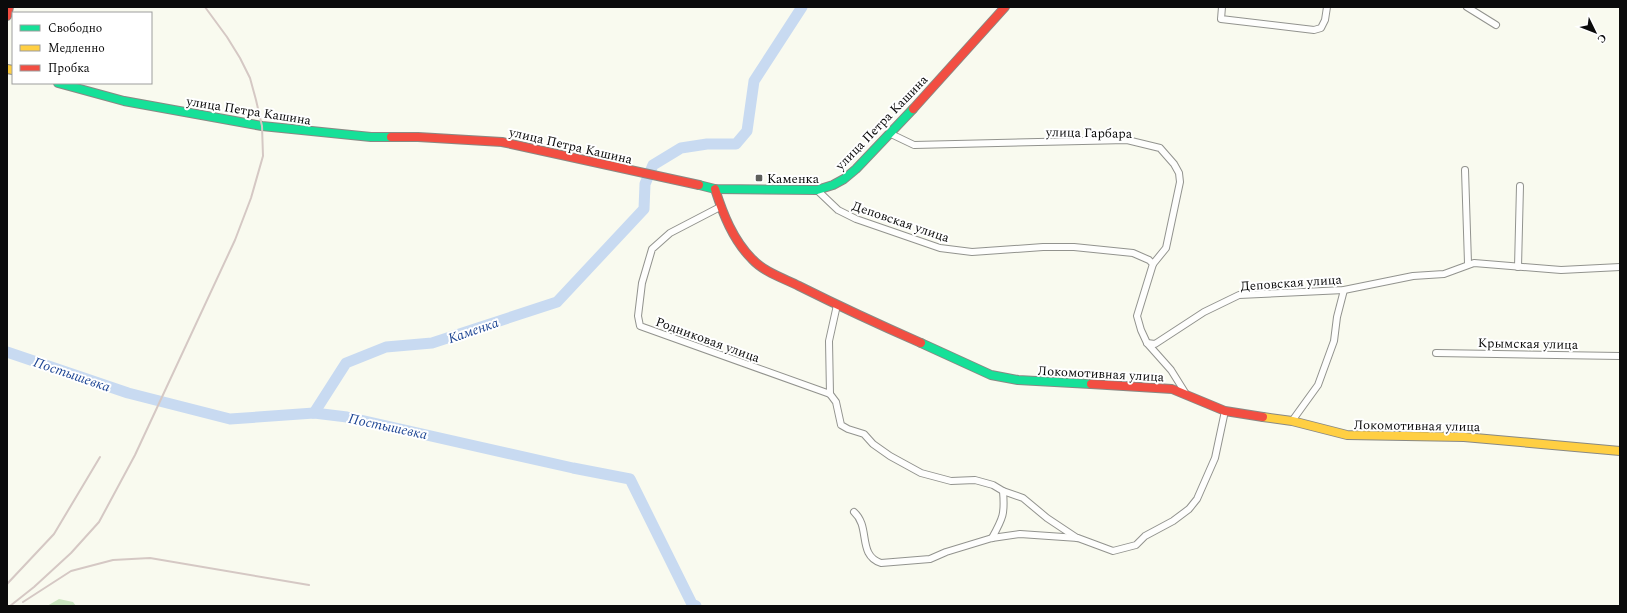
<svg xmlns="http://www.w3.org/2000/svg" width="1627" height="613" viewBox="0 0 1627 613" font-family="Spectral,serif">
<rect width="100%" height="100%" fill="#f9faef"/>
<path fill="#cbe6bf" d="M59,599L73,602L76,606H47Z"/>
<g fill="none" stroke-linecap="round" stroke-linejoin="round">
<g stroke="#c8daf1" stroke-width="11">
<path d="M7,352L128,393L230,419L314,413L347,417L573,468L630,479L692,604L696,606"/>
<path d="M314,413L346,363L386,347L432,343L557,302L644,209L645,184L653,165L681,148L707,144H736L747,131L754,81L802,7"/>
</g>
<defs>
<g id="street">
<path d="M1222,7L1221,19L1314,30L1321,28L1325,20L1327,7"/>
<path d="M1467,7L1496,25"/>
<path d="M891,134L914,145L1127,140L1160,148L1174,164L1179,173L1180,182L1166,248L1153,264"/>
<path d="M1465,170L1468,263"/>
<path d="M817,190L838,210L856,219L940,248L972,252L1043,247H1074L1133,253L1149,260L1153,264L1137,316L1141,330L1147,343L1171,370L1186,394"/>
<path d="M720,207L670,233L652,249L642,283L638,316L640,326L830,394L836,402L841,425L848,429L864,434L873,444L890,456L921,473L951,481L975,480L993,485L1003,491C1005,514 1003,518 992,538"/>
<path d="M1518,267L1520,186"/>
<path d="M1147,343L1155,344L1204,312L1239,295L1344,290L1413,276L1444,274L1474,263L1561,270L1620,267"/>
<path d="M1436,353L1620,356"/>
<path d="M830,394L829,341L837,305"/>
<path d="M1292,421L1318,385L1334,341L1337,317L1344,290"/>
<path d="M1003,491L1023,498L1047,518L1077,538"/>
<path d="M854,512C871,527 857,555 881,563L930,559L946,552L992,538L1020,534L1078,538L1113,551L1136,545L1145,536L1173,521L1189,509L1197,499L1215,458L1225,411"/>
</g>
<g id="fast">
<path d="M58,83L124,101L262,126L371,137H391"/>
<path d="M699,185L715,189L817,190L833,185L844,179L856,169L913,109"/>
<path d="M921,343L991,375L1018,380L1091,384"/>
</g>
<g id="slow">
<path d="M7,69L13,70"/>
<path d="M1263,417L1292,421L1347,435L1464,437L1620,451"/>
</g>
<g id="jam">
<path d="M7,16L9,7"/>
<path d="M913,109L1005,7"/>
<path d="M391,137H418L502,142L699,185"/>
<path d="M715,189C723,214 733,240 752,259C764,272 783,278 799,286C839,306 880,325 921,343"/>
<path d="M1091,384L1172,389L1225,411L1263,417"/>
</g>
</defs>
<use href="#street" stroke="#92938e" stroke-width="8"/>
<use href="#fast" stroke="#898984" stroke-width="10"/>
<use href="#slow" stroke="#898984" stroke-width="10"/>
<use href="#jam" stroke="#898984" stroke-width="10"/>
<use href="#street" stroke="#fefefd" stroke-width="6"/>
<use href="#fast" stroke="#16e098" stroke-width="8"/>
<use href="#slow" stroke="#ffcf43" stroke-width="8"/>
<use href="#jam" stroke="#f24e42" stroke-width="8"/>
<g stroke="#d5c8c4" stroke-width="2">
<path d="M7,584L54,534L100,457"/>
<path d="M23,602L71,571L113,560L150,558L309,585"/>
<path d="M10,606L34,587L71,553L99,522L135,455L235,240L251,198L263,156L262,126L256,100L250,78L240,58L227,37L205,7"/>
</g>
</g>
<rect fill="#5e5f5b" stroke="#fff" stroke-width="1.5" x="755" y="174" width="8" height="8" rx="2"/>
<g text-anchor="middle" stroke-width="4" stroke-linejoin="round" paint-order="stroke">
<g font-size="13" fill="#0b0b0b" stroke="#fff">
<text transform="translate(249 110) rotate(9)" y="5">улица Петра Кашина</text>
<text transform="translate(881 122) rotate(-46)" y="5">улица Петра Кашина</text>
<text transform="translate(1089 132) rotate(1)" y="5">улица Гарбара</text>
<text transform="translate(571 145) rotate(13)" y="5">улица Петра Кашина</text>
<text transform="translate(901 221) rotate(19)" y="5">Деповская улица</text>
<text transform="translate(1291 282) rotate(-4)" y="5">Деповская улица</text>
<text transform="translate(708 339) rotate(20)" y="5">Родниковая улица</text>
<text transform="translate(1528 343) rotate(1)" y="5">Крымская улица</text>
<text transform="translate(1101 373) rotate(3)" y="5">Локомотивная улица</text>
<text transform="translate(1417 425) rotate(1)" y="5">Локомотивная улица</text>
</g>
<g font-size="13" fill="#0b0b0b" stroke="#fff" text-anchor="start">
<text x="767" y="183">Каменка</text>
</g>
<g font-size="14" font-style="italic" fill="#1e4694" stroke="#fff">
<text transform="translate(473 330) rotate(-19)" y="5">Каменка</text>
<text transform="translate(72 374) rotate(19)" y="5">Постышевка</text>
<text transform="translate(388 426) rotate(12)" y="5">Постышевка</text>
</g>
</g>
<rect width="1627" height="613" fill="none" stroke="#0b0b0b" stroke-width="16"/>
<rect x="12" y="12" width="140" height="72" fill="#ffffff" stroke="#9d9d9d"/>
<rect x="20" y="25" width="20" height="6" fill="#16e098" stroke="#9d9d9d"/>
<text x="48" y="32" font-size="12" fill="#0b0b0b">Свободно</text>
<rect x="20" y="45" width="20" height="6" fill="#ffcf43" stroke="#9d9d9d"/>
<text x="48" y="52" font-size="12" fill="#0b0b0b">Медленно</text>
<rect x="20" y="65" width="20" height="6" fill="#f24e42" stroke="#9d9d9d"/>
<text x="48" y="72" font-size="12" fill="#0b0b0b">Пробка</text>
<g transform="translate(1595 32) rotate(133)" stroke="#ffffff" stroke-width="3" paint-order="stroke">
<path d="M0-3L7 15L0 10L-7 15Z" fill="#0b0b0b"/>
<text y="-6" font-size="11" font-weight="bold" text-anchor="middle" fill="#0b0b0b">С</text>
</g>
</svg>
